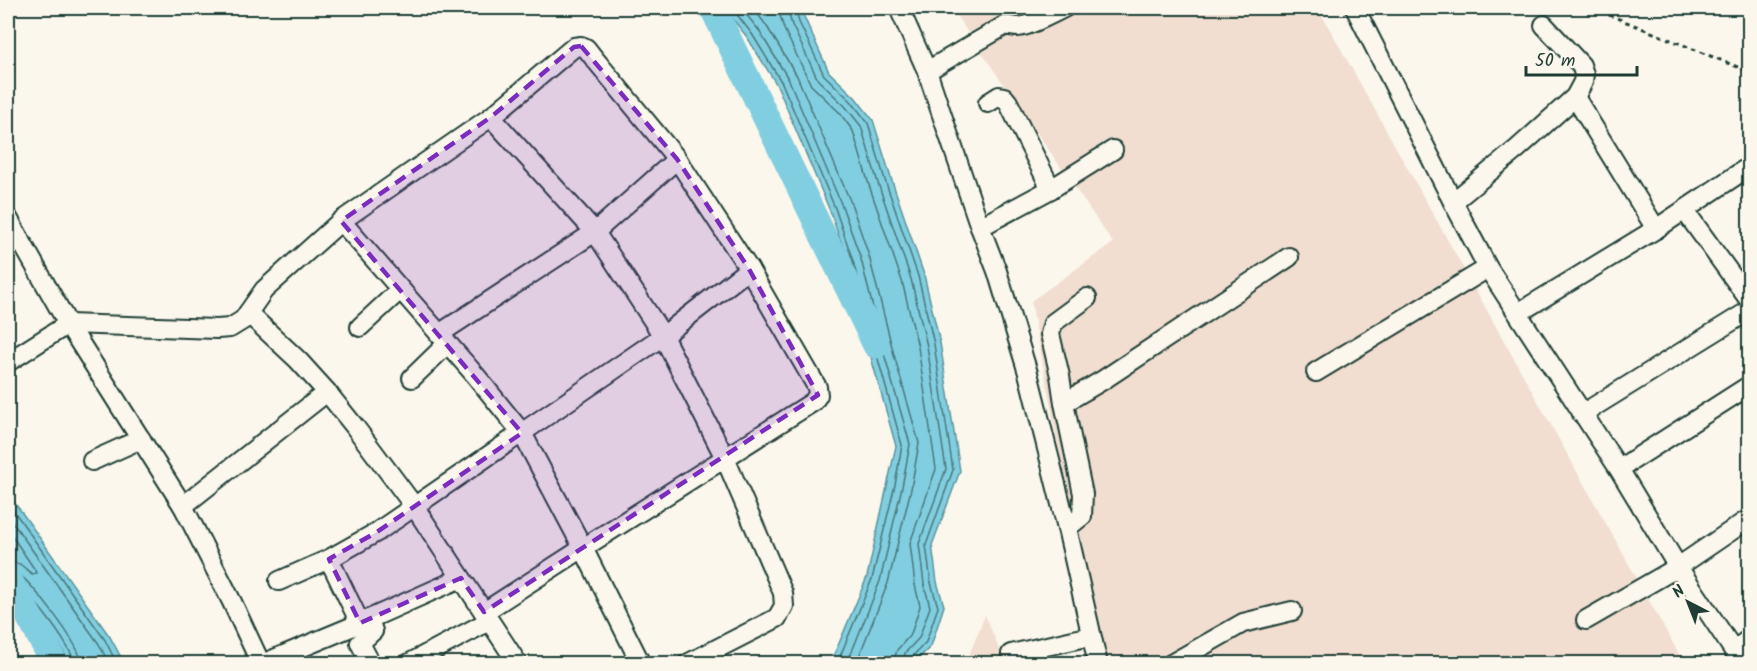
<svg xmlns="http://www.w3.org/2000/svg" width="1757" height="671" viewBox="0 0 1757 671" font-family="Kalam,sans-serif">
<rect width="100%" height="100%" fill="#fbf7ec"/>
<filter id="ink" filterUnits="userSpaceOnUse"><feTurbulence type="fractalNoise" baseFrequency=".0167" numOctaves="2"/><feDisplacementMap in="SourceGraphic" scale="12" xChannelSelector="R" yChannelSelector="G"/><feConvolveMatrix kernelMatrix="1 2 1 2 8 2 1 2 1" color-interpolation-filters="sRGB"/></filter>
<g filter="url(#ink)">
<g fill="#f1ded0">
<path d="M951,8H1318L1684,663H1099L1031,301L1113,243Z"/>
<path d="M985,615L1005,663H966Z"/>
</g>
<g fill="#82cee1" stroke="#5a949c" stroke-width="1.5">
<path d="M724,8H800L829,72L855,97L873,120L891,178L924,275L940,343L960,471L932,545L937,582L944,606L931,646L914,663L834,664L832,660L867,577L896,446L872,361L848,262L830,211L777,85L747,37Z"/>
<path d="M8,495L20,510L110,637L124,663H70C54,633 31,607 8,582Z"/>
</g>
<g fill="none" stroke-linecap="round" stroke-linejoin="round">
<g stroke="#477779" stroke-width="1.5">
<path d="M732,8L752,34L782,83L835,208L853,261L878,359L902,445L895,485L872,579L839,659V664"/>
<path d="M741,8L758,29L789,80L842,206L861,259L885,357L910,444L902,487L880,581L847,664"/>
<path d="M753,8L766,25L797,76L851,203L869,256L894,355L919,443L911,489L888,583L856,664"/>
<path d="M778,8L784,29L811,85L839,112L853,131L869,185L902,281L918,347L936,469L910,543L915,585L920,606L911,634L897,650L893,664"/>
<path d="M787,8L792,25L818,80L845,106L861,126L878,183L911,279L927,346L946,469L919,544L924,584L930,607L919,638L905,653L903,664"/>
<path d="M795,8L799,22L824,75L851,101L868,123L885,180L918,276L934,344L953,470L926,545L931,583L938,607L926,642L911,658L910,664"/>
<path d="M8,504L16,514L105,640L117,664"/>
<path d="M8,516L99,644L109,664"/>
<path d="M8,530L35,570L36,573L32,574L20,564L8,562"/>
<path d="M8,571C12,571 13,571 17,573C32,582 81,646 82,664"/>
<path d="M8,578C22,580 73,648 75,664"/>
</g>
<g stroke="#82cee1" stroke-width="27">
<path d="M713,8L876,345"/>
<path d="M8,578L55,664"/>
</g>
<defs>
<g id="minor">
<path d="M899,8L927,71L980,227L997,271L1028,373L1067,528L1098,664"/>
<path d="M1355,8L1453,202L1488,268L1619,469L1678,567L1734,651"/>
<path d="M927,71L1004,26C1010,25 1013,27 1018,27C1028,27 1055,12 1064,8"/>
<path d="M1575,97L1656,229"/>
<path d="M988,103L999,96L1004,97L1008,102L1051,189"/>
<path d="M491,117L595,232L663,336L725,458L783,593L784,606L777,618L687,664"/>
<path d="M1453,202L1517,149L1575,97L1583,82L1584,74L1581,65L1544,25"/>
<path d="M1685,211L1750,301"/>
<path d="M8,218L68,324L183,506L232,602L261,664"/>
<path d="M341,221L476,376L522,433L583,548L641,664"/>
<path d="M980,227L1051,189L1113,150"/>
<path d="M1087,298L1053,323L1050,334L1060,376L1064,403L1103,380L1289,257"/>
<path d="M248,313L298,360L327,392L355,427L414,506L518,664"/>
<path d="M1518,313L1656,229L1750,166"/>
<path d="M360,327L400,290"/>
<path d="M439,334L595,232L677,159"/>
<path d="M8,362L68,324L217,329L230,328L243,320L264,290L341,221L491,117L574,47L581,46L586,48L593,57L677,159L749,269L817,387L818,395L813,402L583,548L484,612"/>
<path d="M1316,372L1488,268"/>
<path d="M412,378L447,344"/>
<path d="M1064,403L1083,494L1082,516L1067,528"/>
<path d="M1582,414L1750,310"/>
<path d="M92,461L141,439"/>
<path d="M1619,469L1750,385"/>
<path d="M183,506L327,392"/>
<path d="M329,559L360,623"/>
<path d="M279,581L329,559L377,532L663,336L749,269"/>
<path d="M369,619L373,631L360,643L371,664"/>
<path d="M1586,620L1678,567L1750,518"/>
<path d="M1011,654L1091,636"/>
<path d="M262,664L351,627L461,578"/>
<path d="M408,664L489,621"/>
<path d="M1171,664L1243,623L1292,611"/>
<path d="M1742,664L1734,651L1750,638"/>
</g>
</defs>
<use href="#minor" stroke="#1f3d34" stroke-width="22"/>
<path stroke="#1f3d34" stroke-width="3" stroke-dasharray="4.5 4.5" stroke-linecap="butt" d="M1592,8L1750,72"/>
<use href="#minor" stroke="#fbf7ec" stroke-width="18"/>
</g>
</g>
<path fill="#7b2cbf" fill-opacity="0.2" stroke="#7b2cbf" stroke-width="4.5" stroke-dasharray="12 8" stroke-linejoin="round" d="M581,46L677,159L749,269L818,395L484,612L461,578L360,623L329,559L377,532L522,433L341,221L491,117L574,47Z"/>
<rect width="1757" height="671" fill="none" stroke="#fbf7ec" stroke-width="30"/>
<rect x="15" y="15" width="1727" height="641" fill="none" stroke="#1f3d34" stroke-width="2" filter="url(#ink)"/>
<g transform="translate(1688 602) rotate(318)" stroke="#fbf7ec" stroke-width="4.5" paint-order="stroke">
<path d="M0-4.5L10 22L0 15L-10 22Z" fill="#1f3d34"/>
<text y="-9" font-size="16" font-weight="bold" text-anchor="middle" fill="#1f3d34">N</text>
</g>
<path d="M1526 66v9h111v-9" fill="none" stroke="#1f3d34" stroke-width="3"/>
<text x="1535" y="66" font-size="18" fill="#1f3d34" stroke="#fbf7ec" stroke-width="4.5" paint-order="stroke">50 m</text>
</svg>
